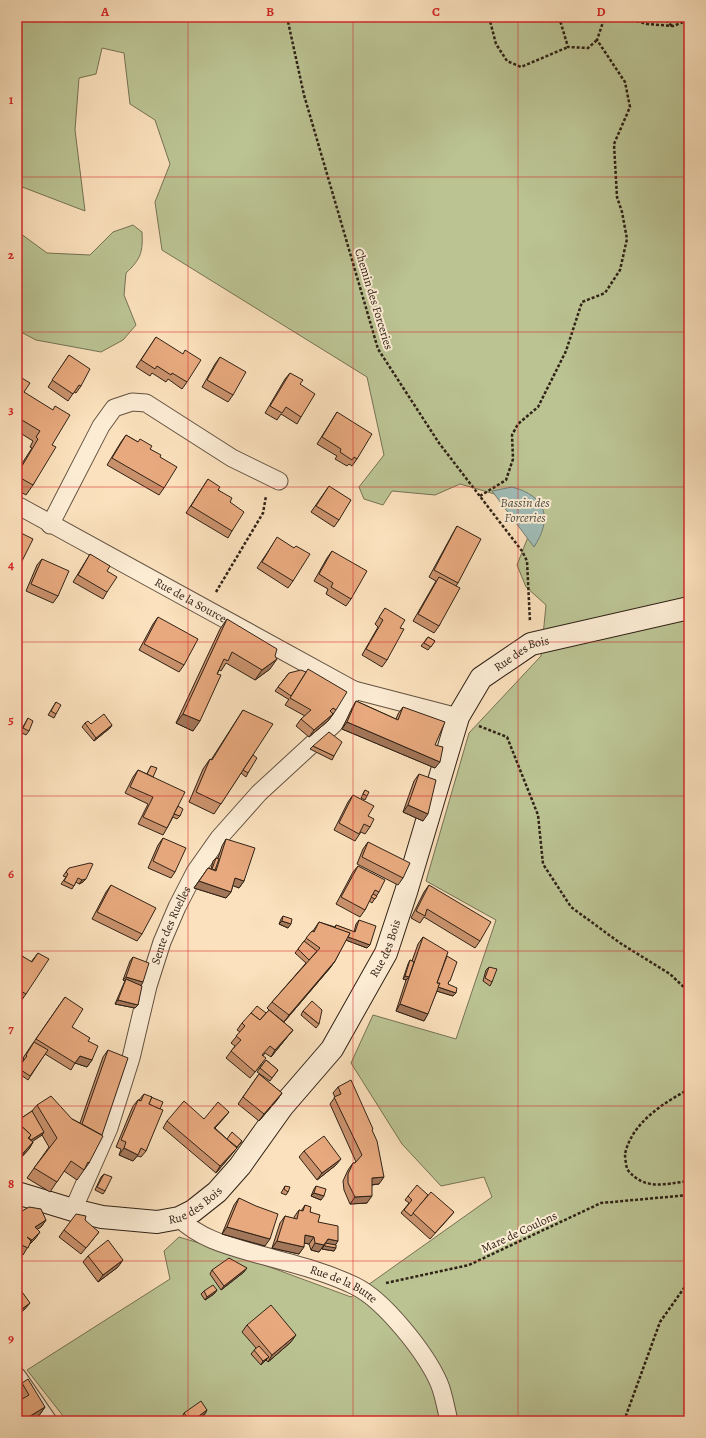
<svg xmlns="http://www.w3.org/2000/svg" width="706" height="1438" viewBox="0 0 706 1438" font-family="Alegreya,serif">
<rect width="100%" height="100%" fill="#fbe1bd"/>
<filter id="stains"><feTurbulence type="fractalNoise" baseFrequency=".005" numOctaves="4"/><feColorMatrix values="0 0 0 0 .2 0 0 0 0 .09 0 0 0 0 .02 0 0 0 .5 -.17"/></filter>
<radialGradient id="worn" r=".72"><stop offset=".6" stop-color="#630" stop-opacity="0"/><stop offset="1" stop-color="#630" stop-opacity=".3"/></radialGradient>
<g fill="#bbc393" stroke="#767254">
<path d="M17,17H689V1421H67L27,1370L170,1279L164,1251L179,1237L229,1252L351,1297L492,1197L484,1177L441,1186L402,1144L351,1063L373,1015L456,1039L496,920L426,881L469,733L541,656L546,605L526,587L517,565L535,519L519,501L460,484L435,495L392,491L383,505L364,499L359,487L384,455L367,377L162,250L155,202L170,164L155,120L130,104L124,53L102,48L96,74L79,78L75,130L85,211L17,185Z"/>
<path d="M133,225L142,232C143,252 141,259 126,273L124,295L136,325L123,340L101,352L36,340L17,330V231L47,253L90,255L113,232Z"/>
</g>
<path fill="#a0bcb6" stroke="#737e76" d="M512,487C546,496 553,518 534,547L492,491Z"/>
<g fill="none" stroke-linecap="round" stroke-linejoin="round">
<defs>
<g id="street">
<path id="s1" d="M17,505L354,690L458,717"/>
<path d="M50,525L101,426L114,408L132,402L146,403L232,458L279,481"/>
<path id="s2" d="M73,1210L109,1128L131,1058L148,986L162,942L177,907L195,872L219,838L259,793L334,724L354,690"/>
<path id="s3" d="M179,1218C200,1239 229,1246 257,1254C290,1263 324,1271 355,1286C384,1300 426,1353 439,1383C444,1395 446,1409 449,1421"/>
<path d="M17,1376L48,1421"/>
</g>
<g id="secondary">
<path id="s4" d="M17,1193L73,1210L102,1217L157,1222L179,1218L193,1211L217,1192L240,1166L282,1107L332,1049L386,953L406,892L458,717L481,678L531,644L689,608"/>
</g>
</defs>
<use href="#street" stroke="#635240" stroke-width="19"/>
<use href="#secondary" stroke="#302216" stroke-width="24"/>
<g stroke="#302216" stroke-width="2.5" stroke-dasharray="3 2" stroke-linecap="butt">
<path d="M287,17L304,95L378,349L439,443L522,551L527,561L530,622"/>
<path d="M489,17L496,44L507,61L521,67L568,47"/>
<path d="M559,17L568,47L588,48L597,40"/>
<path d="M622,17L647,24L673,26L689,20"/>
<path d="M662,17L672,26"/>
<path d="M480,496L506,480L513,459L512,435L518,424L538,407L566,351L582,302L605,293L620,270L627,239L622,212L617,197L614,144L630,107L625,82L597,40L603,22L612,17"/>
<path d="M216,592L263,513L266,496"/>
<path d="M479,726L507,737L538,815L543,864L571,907L620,943L670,974L689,992"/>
<path d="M689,1089C664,1103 632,1122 625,1154C625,1158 626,1164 627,1169C644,1191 664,1184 689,1181"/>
<path d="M386,1283L469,1265L601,1203L689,1195"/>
<path d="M624,1421L660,1322L689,1281"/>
</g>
<use href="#street" stroke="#fcecd4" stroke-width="17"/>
<use href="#secondary" stroke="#fcecd4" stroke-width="22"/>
</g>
<g fill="#c8916c" stroke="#302216">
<path d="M156,337L187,382L182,389L168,379L166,382L152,373L150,376L136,367Z"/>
<path d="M69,355L81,386L76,393L74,392L68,401L48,387Z"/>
<path d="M220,357L233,395L228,402L202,387L215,364Z"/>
<path d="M290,373L300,384L301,417L297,424L281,414L277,420L265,413L285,379Z"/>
<path d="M17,375L24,392L52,445L33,485L26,495L17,490V462L21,465L32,448L30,447L33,441L17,431Z"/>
<path d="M337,412L357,459L352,466L349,464L347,466L335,459L337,456L317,444Z"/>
<path d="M126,435L150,449L160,457L164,488L159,495L107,465L121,442Z"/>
<path d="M208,479L230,502L232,531L228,538L186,513Z"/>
<path d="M329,486L339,520L334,527L311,512Z"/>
<path d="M457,526L458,583L456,586L439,626L434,633L413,621L436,581L429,577L453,533Z"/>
<path d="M17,531L20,565L17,570Z"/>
<path d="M277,538L293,581L288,588L257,568Z"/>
<path d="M332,551L351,599L346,606L326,594L328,589L314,581L327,558Z"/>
<path d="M90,554L107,571V592L103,599L73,582Z"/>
<path d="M42,559L58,596L53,603L26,591L37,565Z"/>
<path d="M385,608L400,628L387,660L382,667L362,655L378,627L375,624Z"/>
<path d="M158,617L184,665L179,672L139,650L153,624Z"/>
<path d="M227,619L270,669L255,680L226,663L221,671L219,670L193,731L176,723L220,629Z"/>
<path d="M428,637L435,641L428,650L421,646Z"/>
<path d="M289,673L336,710L328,721L309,737L296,726L301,719L305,716L285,705L289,699H288L275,691Z"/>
<path d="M356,701L396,719L398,714L403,707L435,745V768L342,729L352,708Z"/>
<path d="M56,702V714L54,718L48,715Z"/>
<path d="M243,710L253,755L248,773L246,777L241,773L214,814L189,802L203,769L210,759L211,760Z"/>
<path d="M28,718L29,731L26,735L20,732Z"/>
<path d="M85,723L91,724L112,725L110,728L94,741L82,727Z"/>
<path d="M313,746L334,756L332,760L310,749Z"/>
<path d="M151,766L153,777L178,806L180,816L177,819L173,817L167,828L163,835L138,824L148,804L125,793L133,777L138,770L147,774Z"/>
<path d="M419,774L423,821L403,812L414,781Z"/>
<path d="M365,790L367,796L365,800L361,798Z"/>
<path d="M353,795L368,816L370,827L365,834L361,832L355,841L334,830L348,802Z"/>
<path d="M163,838L175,872L171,878L148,868L158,845Z"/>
<path d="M226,839L244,881L239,888L233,885L231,892L226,898L194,888L208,868L211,869L213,861L216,858H218L222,846Z"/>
<path d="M368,842L403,878L398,885L357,864L363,849Z"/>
<path d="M358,866L379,892L372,903L369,901L365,910L360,917L336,904L353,872Z"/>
<path d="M69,868L86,879L83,882L79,884L76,882L72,889L61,884L66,877L63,876Z"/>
<path d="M111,885L142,934L137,941L92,919L106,892Z"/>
<path d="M429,885L480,941L475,948L424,917L420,923L411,918L424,892Z"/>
<path d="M283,916L288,928L279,924L281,919Z"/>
<path d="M359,920L367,948L346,940L335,961L330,968L284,1022L270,1011L293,1030L288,1036L271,1057L265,1053L263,1056L261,1065L250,1078L226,1058L235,1046L231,1043L240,1032L237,1030L242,1023L266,1013L269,1010L267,1008L272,1002L306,963L295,953L312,931H313L319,922L335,927L336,925L354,932L356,924Z"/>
<path d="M423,937L447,956L448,984L456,993L453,996L437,991L424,1021L396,1011L406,980L403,979L408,964L410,960L412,961L418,944Z"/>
<path d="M17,953L31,962L38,953L26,994L21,1001L17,999Z"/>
<path d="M133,957L141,985L138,1005L135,1008L115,1004L124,983L125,981L123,980L130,961Z"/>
<path d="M489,967L492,982L490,986L483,981L486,970Z"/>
<path d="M65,997L72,1027L88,1041L92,1060L87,1067L75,1063L71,1070L45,1054L28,1080L17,1072V1069L24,1059L23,1058L31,1046Z"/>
<path d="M303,1011L319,1024L316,1028L301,1015Z"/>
<path d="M108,1050L89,1163L77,1180L64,1171L50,1192L27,1178L49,1147L42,1135L32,1141L33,1142L29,1149L17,1162V1121L32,1111L37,1105L72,1119L80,1123L103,1057Z"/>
<path d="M266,1060L278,1070L270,1081L257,1072Z"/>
<path d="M259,1074L282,1093L277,1100L259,1121L238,1104Z"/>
<path d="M338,1087L372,1131L379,1184L372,1185L367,1203L350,1204L344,1190L343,1181L348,1170L353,1163H355L356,1162L330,1104L335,1097L333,1093Z"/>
<path d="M144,1094L160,1109L146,1151L141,1157L137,1156L133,1161L119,1155L121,1149L116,1147L133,1106L138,1100H139Z"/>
<path d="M224,1118L215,1128L227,1139L242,1141L232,1154L216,1173L163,1128L167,1121L204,1119Z"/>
<path d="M304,1151L336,1165L317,1180L299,1157Z"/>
<path d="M104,1174L105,1191L103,1194L95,1190L101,1177Z"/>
<path d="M285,1186L288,1192L286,1195L281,1193Z"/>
<path d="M316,1186L321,1200L311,1196L314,1189Z"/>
<path d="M428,1195L454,1212L449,1218L430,1239L401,1213L409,1203L405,1200L408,1196Z"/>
<path d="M239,1198L265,1246L222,1234L234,1205Z"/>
<path d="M305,1205L336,1245L334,1251L322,1249L323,1246L319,1252L311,1250L309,1244L304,1243L299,1254L272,1248L280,1223L285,1216L294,1219V1217L299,1210L301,1211Z"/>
<path d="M17,1214L46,1220L41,1227L37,1229L35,1239L29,1245L23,1255L17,1252Z"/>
<path d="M64,1230L99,1232L81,1254L59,1237Z"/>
<path d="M88,1256L118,1267L98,1282L83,1262Z"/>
<path d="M212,1270L244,1272L221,1290L210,1274Z"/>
<path d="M217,1290L214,1294L205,1300L201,1294L204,1291Z"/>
<path d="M247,1325L291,1342L268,1362L266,1360L261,1365L251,1354L256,1348L242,1332Z"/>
<path d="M22,1383L45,1407L38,1417L31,1421H17L20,1400L17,1396V1391Z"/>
<path d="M184,1413L205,1414L194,1421H185L182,1417Z"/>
</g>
<g fill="#a27658" stroke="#302216">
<path d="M277,659L270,669L255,680L262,670Z"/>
<path d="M334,713L328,721L309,737L314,730Z"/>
<path d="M183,714L200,721L193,731L176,723Z"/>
<path d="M347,722L440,762L435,768L342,729Z"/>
<path d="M112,725L110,728L94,741L96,738Z"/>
<path d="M408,805L428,814L423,821L403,812Z"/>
<path d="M235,878L244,881L239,888L231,885Z"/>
<path d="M86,879L83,882L79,884L82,880Z"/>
<path d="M199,881L231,892L226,898L194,888Z"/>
<path d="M282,921L291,924L288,928L279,924Z"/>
<path d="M334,931L370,945L367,948L332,935Z"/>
<path d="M335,961L330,968L284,1022L289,1015Z"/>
<path d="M405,976L409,977L406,980L403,979Z"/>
<path d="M126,977L143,982L141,986L126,979L125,981L123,980Z"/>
<path d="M435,986L456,993L453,996L433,990Z"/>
<path d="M118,1000L138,1005L135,1008L115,1004Z"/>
<path d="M400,1004L428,1014L424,1021L396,1011Z"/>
<path d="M293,1030L288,1036L271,1057L275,1050Z"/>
<path d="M80,1056L92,1060L87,1067L75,1063Z"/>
<path d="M282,1093L277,1100L259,1121L264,1114Z"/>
<path d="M229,1112L224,1118L209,1134L214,1128Z"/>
<path d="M44,1132L42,1135L29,1144L31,1140Z"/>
<path d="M242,1141L232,1154L216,1173L220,1166Z"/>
<path d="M33,1142L29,1149L17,1162L18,1159Z"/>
<path d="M124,1148L138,1155L133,1161L119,1155Z"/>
<path d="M341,1159L336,1165L317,1180L322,1173Z"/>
<path d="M384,1177L379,1184L367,1185L372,1178Z"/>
<path d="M314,1193L324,1196L321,1200L311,1196Z"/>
<path d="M372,1196L367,1203L350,1204L355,1197Z"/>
<path d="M46,1220L41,1227L30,1234L35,1227Z"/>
<path d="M227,1227L270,1239L265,1246L222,1234Z"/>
<path d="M40,1232L35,1239L27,1247L32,1240Z"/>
<path d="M305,1235L314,1237L309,1244L300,1242Z"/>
<path d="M328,1239L338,1241L334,1247L336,1248L334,1251L322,1249Z"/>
<path d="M277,1241L304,1247L299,1254L272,1248Z"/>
<path d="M315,1243L324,1245L319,1252L311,1250Z"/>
<path d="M123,1260L118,1267L98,1282L103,1275Z"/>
<path d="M247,1268L244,1272L221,1290L224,1286Z"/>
<path d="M217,1290L214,1294L205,1300L207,1297Z"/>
<path d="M30,1303L25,1309L17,1316V1313L18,1312Z"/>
<path d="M296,1335L291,1342L268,1362L272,1355Z"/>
<path d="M269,1357L261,1365L263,1361Z"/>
<path d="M45,1407L38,1417L31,1421H22Z"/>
<path d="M207,1410L205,1414L194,1421H192Z"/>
</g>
<g fill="#e8a97e" stroke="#302216">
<path d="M156,337L183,354L185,350L201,360L187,382L172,373L171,375L157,366L155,369L141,360Z"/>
<path d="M69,355L90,369L81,386L79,385L73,394L52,380Z"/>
<path d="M220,357L246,372L233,395L207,380Z"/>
<path d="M290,373L303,380L300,384L315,394L301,417L286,407L282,413L270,406Z"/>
<path d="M17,375L30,383L24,392L53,410L55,406L70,415L52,445L56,447L33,485L17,476V462L22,466L38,439L36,437L40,431L17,417Z"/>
<path d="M337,412L372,434L357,459L354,457L352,460L340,452L341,449L322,437Z"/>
<path d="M126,435L138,442L140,439L152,446L150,449L161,455L160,457L177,467L164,488L112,458Z"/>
<path d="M208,479L220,487L218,490L232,498L230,502L244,512L232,531L191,506Z"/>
<path d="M329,486L351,500L339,520L316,506Z"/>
<path d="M457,526L481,539L458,583L434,570Z"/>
<path d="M17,531L33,539L20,565L17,564Z"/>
<path d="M277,537L294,548L296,546L310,554L293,581L262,562Z"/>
<path d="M332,551L367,571L351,599L331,587L333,583L319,574Z"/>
<path d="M90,554L110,566L107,571L117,577L107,592L78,575Z"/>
<path d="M42,559L69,571L58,596L31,584Z"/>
<path d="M439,577L460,588L439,626L418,614Z"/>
<path d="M385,608L405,620L400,628L404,629L387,660L366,649L383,620L379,617Z"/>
<path d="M158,617L198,639L184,665L144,644Z"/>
<path d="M227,619L277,649L275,656L277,659L262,670L232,652L228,661L224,659L217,674L221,675L200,721L183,714Z"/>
<path d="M428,637L435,641L431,647L424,643Z"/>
<path d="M308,669L347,692L336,710L333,708L330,711L333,714L314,730L301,719L311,710L290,698Z"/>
<path d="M301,670L306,672L291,696L278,687L289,673Z"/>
<path d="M356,701L398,720L403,707L445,722L435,745L443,747L440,762L347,722Z"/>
<path d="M56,702L61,705L56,714L51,711Z"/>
<path d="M243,710L273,724L221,804L196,792L210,759L212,760Z"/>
<path d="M104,714L112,725L96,738L85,723L88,721L91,724Z"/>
<path d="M28,718L33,721L29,731L23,728Z"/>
<path d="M329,732L342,742L334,756L313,746Z"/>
<path d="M253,755L257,758L248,773L243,770Z"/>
<path d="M151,766L157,768L153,777L147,774Z"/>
<path d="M138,770L185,792L167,828L143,817L153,797L130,787Z"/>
<path d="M419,774L436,780L428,814L408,805Z"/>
<path d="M365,790L369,792L367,796L363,794Z"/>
<path d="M353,795L374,806L368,816L374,819L370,827L364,824L359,834L339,823Z"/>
<path d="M178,806L183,809L180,816L174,814Z"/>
<path d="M163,838L186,848L175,872L153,861Z"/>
<path d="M226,839L255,848L244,881L235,878L231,892L199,881L208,868L216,871Z"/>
<path d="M368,842L410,863L403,878L362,857Z"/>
<path d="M216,858L219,859L215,870L212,869Z"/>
<path d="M90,863L93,864L86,879L82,880L78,878L74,886L64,881L68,874L66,872L69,868Z"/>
<path d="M358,866L385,880L379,892L375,890L365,910L341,897Z"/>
<path d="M111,885L156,908L142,934L97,912Z"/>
<path d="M429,885L491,922L480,941L427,909L425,916L416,911Z"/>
<path d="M373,894L377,896L375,899L371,897Z"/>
<path d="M283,916L292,919L291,924L282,921Z"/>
<path d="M359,920L376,926L370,945L348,937L350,933L335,928L336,925L355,932Z"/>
<path d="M319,922L350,933L335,961L289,1015L272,1002L320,948L306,938L312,931L314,932Z"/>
<path d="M423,937L448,952L437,983H440L428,1014L400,1004Z"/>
<path d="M304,941L317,951L309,960L298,949Z"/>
<path d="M17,953L32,962L38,953L49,959L26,994L17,989Z"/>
<path d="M447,956L457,962L450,981H449L448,984L457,988L456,993L438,987L440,983H437Z"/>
<path d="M133,957L149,963L143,982L126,977Z"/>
<path d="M410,960L414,962L409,977L405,976Z"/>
<path d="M489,967L497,969L492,982L485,978Z"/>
<path d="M126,979L142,986L138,1005L118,1000Z"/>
<path d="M65,997L83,1009L72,1027L90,1038L88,1041L98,1046L92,1060L80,1056L75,1063L36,1039Z"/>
<path d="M312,1001L322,1010L319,1024L303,1011Z"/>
<path d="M257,1006L266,1013L260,1020L251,1013Z"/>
<path d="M269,1010L293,1030L275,1050L270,1046L262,1055L266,1058L255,1072L231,1051L241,1040L236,1036L245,1026L242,1023L251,1013L260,1020Z"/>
<path d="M34,1042L48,1050L30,1076L18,1068L27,1056L26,1055Z"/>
<path d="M108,1050L128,1058L102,1135L82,1124Z"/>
<path d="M266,1060L278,1070L272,1078L260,1068Z"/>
<path d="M259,1074L282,1093L264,1114L243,1097Z"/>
<path d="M351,1080L373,1129L372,1130L377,1141L384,1177L372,1178V1196L355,1197L348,1183V1174L353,1163H355L362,1155L334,1097L341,1094L338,1087Z"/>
<path d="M144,1094L152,1097L149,1104L163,1110L146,1151L141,1148L138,1155L124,1148L126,1142L121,1140L138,1100L141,1101Z"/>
<path d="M51,1096L72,1119L103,1136L89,1163L88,1162L84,1170L71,1161L57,1182L34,1168L57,1138L37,1105Z"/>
<path d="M151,1097L163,1102L160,1109L149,1104L152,1097Z"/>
<path d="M184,1101L204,1119L218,1102L229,1112L214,1128L237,1148L220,1166L167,1121Z"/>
<path d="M32,1111L44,1132L31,1140L29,1138L31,1135L17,1122V1121Z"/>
<path d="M17,1122L31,1135L28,1138L33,1142L18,1159L17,1158Z"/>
<path d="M232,1132L242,1141L237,1147L227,1139Z"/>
<path d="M324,1136L341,1159L322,1173L304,1151Z"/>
<path d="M104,1174L112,1177L105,1191L97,1187Z"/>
<path d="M417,1185L428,1195L411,1216L404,1210L412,1200L408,1196Z"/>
<path d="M285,1186L290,1187L288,1192L284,1189Z"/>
<path d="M316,1186L326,1189L324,1196L314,1193Z"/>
<path d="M431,1192L454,1212L435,1233L413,1213Z"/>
<path d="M239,1198L256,1206L278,1214L270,1239L227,1227Z"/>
<path d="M305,1205L311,1207L310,1212L320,1215L318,1222L338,1226V1241L328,1239L324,1245L315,1243L314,1237L305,1235L304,1247L277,1241L285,1216L297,1219L299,1210L303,1211Z"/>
<path d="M29,1207L41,1209L46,1220L35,1227L40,1232L32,1240L27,1237L31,1241L28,1248L17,1243V1214Z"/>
<path d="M76,1214L86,1216L85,1220L99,1232L86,1248L64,1230Z"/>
<path d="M108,1240L123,1260L103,1275L88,1256Z"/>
<path d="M325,1243L336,1245V1248L325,1246Z"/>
<path d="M229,1258L247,1268L224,1286L212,1270Z"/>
<path d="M213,1285L217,1290L207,1297L204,1291Z"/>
<path d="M20,1289L30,1303L18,1312L17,1314V1292Z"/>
<path d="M271,1305L296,1335L272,1355L247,1325Z"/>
<path d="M259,1346L269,1357L263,1361L254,1350Z"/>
<path d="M28,1379L45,1407L22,1421H23H17V1402L29,1395L22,1383Z"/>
<path d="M201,1401L207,1410L192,1421H190L184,1413Z"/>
<path d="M52,1417L55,1421H47Z"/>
</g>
<path fill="none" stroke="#d62828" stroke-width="1" stroke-opacity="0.55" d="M188,17V1421M353,17V1421M518,17V1421M17,177H689M17,332H689M17,487H689M17,642H689M17,796H689M17,951H689M17,1106H689M17,1261H689"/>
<g text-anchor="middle" stroke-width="4" stroke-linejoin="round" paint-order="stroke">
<g font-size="12" fill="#302216" stroke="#fcecd4">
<text transform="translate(374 299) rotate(73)" y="4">Chemin des Forceries</text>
<text dy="4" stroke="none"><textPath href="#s1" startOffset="198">Rue de la Source</textPath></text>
<text dy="4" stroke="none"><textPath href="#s4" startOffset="846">Rue des Bois</textPath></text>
<text dy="4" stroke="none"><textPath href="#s2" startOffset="302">Sente des Ruelles</textPath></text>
<text dy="4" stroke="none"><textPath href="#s4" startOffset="510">Rue des Bois</textPath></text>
<text dy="4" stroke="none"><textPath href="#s4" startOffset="186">Rue des Bois</textPath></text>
<text transform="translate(519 1232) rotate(-25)" y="4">Mare de Coulons</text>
<text dy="4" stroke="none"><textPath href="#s3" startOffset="179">Rue de la Butte</textPath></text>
</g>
<g font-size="13" font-style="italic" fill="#525046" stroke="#fcecd4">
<text x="525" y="507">Bassin des<tspan x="525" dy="15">Forceries</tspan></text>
</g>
</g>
<rect width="706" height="1438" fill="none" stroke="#fbe1bd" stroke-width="44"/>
<rect x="22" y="22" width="662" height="1394" fill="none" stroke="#d62828" stroke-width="1.5"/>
<g font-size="13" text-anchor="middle" font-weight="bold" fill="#d62828">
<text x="105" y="16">A</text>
<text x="270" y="16">B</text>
<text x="436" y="16">C</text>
<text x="601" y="16">D</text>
<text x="11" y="104">1</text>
<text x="11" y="259">2</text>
<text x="11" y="414">3</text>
<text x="11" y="569">4</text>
<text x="11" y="724">5</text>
<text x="11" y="878">6</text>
<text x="11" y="1033">7</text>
<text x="11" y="1188">8</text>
<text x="11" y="1343">9</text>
</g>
<rect width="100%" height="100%" filter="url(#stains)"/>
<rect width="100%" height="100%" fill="url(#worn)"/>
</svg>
